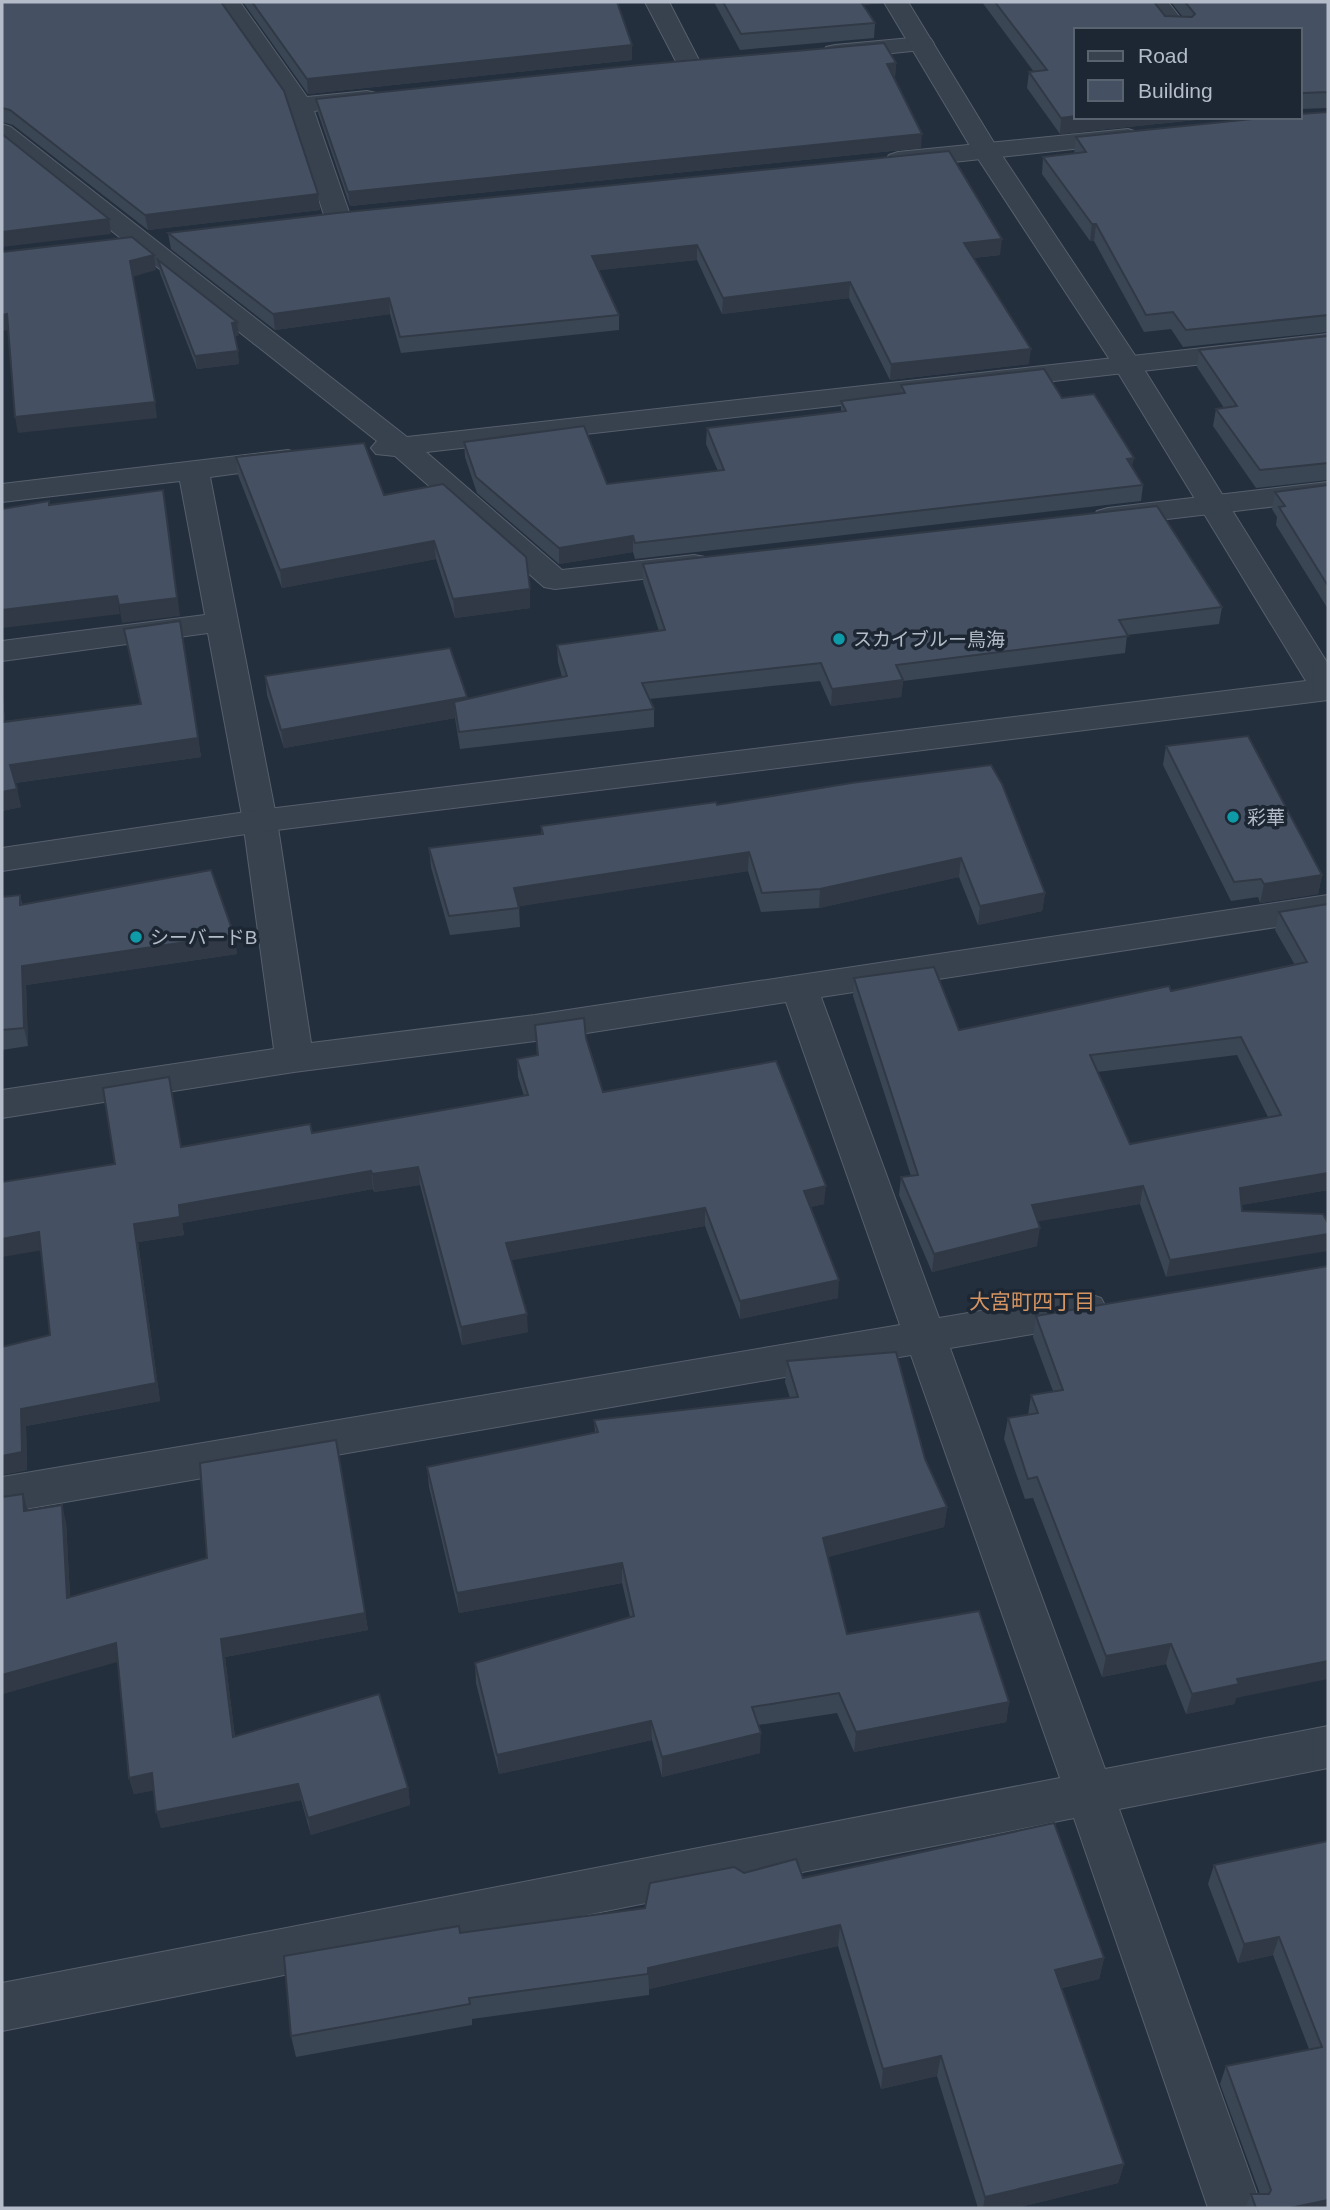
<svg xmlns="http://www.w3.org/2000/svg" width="1330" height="2210" viewBox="0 0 1330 2210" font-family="Arial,'Noto Sans JP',sans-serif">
<rect width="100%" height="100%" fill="#242f3e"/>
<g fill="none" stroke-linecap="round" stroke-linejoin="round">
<defs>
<g id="minor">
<path d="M216,2H240L307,97L367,91L376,93L379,98L376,103L314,111L351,218L347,224L338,226L329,224L325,218L288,105Z"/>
<path d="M645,2H669L701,64L698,69L689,71L680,69Z"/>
<path d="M1144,2H1168L1190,30H1165Z"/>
<path d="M922,37L931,39L934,44L931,49L835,59L826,57L823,52L826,47L835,45Z"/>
<path d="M2,124L11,127L407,437L1328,334V350L426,452L562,570L694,555L705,557L710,564L705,571L694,573L555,589L544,587L395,456L376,454L371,448L377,441L2,144Z"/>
<path d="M1128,129L1137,132L1141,137L1137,142L898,168L889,165L885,160L889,155L898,152Z"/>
<path d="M288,450L299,453L303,459L299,465L210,477L277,821L311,1043L535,1015L1328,895V919L821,997L939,1318L1086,1293L1101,1298L1107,1309L1101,1320L1086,1325L950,1348L1105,1769L1328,1726V1768L1119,1809L1262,2208H1208L1074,1818L2,2031V1983L1060,1778L911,1355L2,1513V1477L900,1325L786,1002L535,1041L294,1072L2,1118V1090L274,1049L243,821L208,633L2,661V641L205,615L180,481L2,502V484Z"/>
<path d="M1328,482V500L1108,526L1097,523L1093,517L1097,511L1108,508Z"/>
</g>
<path id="tertiary" d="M884,2H908L999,151L1142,366L1328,664V700L260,832L2,871V848L260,810L1306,681L1114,366L973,151Z"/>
</defs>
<use href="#minor" stroke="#565f6c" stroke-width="2"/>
<use href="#tertiary" stroke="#565f6c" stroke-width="2"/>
<use href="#minor" fill="#38414e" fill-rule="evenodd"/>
<use href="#tertiary" fill="#38414e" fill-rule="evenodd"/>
</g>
<g fill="#3b4654" fill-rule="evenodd">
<path d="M2,2L318,194L320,210L148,230L13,125L2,122Z"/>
<path d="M243,2H617L632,60L308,94Z"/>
<path d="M714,2H883L882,3L863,5L875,23L874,38L740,50Z"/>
<path d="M982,2H1154L1165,16H1182L1171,2H1328V108L1300,109V30L1076,117H1224L1060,134L1027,88L1029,72H1034Z"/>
<path d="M896,63L895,77H894L921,148L350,206L318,113L316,99Z"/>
<path d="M1328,112V332L1183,347L1171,329L1144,332L1094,241H1090L1042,174L1043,157L1074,154L1076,137Z"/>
<path d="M337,213L1000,255L973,258L1029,364L890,380L849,298L722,314L697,260L598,270L619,315V330L401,353L390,314L275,330L171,249L168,233Z"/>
<path d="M158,260L239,335L235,336L239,364L197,369L160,273Z"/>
<path d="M1328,336V480L1256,488L1213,426L1216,409L1224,408L1197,367L1199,350Z"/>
<path d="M901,385L1062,398L1132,468L1143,485L1141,501L635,559L633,552L559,564L477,493L465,457L464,442L607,484L718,471L706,444L707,428L841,411V401L901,393Z"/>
<path d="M236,457L384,495L530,608L455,618L436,559L282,588L238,475Z"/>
<path d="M1328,485V609L1276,525L1277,517L1272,509L1275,492Z"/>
<path d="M643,564L1222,607L1219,624L1127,635L1125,653L903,681L901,697L831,706L820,681L649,699L654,709V727L460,749L455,718L284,748L267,695L265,676L468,699L562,677L558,662L557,645L659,631L643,582Z"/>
<path d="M180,621L201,757L15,783L21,807L2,811V689L5,721L140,704L124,629Z"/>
<path d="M1166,746L1322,875L1318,894L1260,903L1258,897L1231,901L1163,765Z"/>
<path d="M851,783L1045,893L1042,911L978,925L959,877L819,908L761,912L748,871L519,906L520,927L450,935L431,867L429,848L541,834V826L717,805Z"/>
<path d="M20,895L22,904L234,935L237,954L26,985L28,1046L2,1050V897Z"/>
<path d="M1328,904V1190L1241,1205L1166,1277L1140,1204L1037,1221V1246L932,1272L899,1195L901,1177L911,1176L853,996L854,978L959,1030L1171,991L1295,965L1275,930L1279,912ZM1237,1055L1268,1117L1130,1144L1097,1072Z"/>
<path d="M535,1025L586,1038L603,1092L824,1204L810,1207L838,1298L740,1319L705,1226L511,1260L528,1332L462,1345L420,1185L374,1192L373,1189L182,1223L184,1235L138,1242L160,1401L26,1426L27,1470L2,1475V1347L50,1335L115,1164L181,1147L312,1133L524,1096L518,1077L517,1059L537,1055Z"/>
<path d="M1036,1316L1236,1698L1234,1704L1186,1714L1166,1664L1102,1677L1033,1498L1025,1499L1004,1439L1008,1418L1028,1415L1031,1395L1053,1391L1033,1337Z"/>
<path d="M787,1361L925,1459L947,1507L944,1527L827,1557L847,1634L1009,1702L1006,1722L854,1752L837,1713L758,1725L760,1753L662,1777L652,1740L499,1774L476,1683L475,1663L630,1617L622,1583L459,1613L429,1487L427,1467L595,1432L594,1420L790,1398L785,1382Z"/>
<path d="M23,1494L28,1510L66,1522L70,1596L365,1613L368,1630L225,1657L235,1737L408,1788L410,1805L311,1835L301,1800L161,1828L154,1790L134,1794L129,1778L118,1661L2,1694V1497Z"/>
<path d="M1328,1841V2208H1245L1251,2194H1260L1220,2084L1226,2066L1309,2049L1273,1955L1238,1963L1208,1884L1214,1865Z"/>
<path d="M744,1873L803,1878L1104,1958L1099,1979L1062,1988L1124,2164L1118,2183L1016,2208H978L937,2076L881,2089L838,1946L649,1989V1995L472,2019V2025L296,2057L291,2036L460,1933L645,1908Z"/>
</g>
<g fill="#303945">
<path d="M852,2H883L882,3L852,6Z"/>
<path d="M632,45V60L308,94L307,79Z"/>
<path d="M896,63L895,77L887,78V64Z"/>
<path d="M1076,116V117H1224L1060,134L1061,118Z"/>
<path d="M922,134L921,148L350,206L348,192Z"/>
<path d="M318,194L320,210L148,230L145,215Z"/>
<path d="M109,219L111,234L2,247V232Z"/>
<path d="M1092,224H1096L1094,241H1090Z"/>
<path d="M1002,239L1000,255L962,259L964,243Z"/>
<path d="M697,245V260L592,271V256Z"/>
<path d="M154,255L156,270L132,277L130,261Z"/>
<path d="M850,282L849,298L722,314L723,298Z"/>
<path d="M389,298L390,314L275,330L273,314Z"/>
<path d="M7,314L10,330L2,331V315Z"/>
<path d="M237,322L239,335L234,336L232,323Z"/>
<path d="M1031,349L1029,364L890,380L891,364Z"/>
<path d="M238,351L239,364L197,369L195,356Z"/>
<path d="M155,402L157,418L18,433L15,417Z"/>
<path d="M1134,458L1131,474L1127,459Z"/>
<path d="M166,508L180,616L122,623L119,605Z"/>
<path d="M633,536V552L559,564V548Z"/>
<path d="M434,541L436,559L282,588L280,570Z"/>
<path d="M530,589V608L455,618L453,599Z"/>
<path d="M117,596L120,614L2,628V610Z"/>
<path d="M903,680L901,697L831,706L832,689Z"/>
<path d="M2,689L7,740L3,722Z"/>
<path d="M467,697L469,715L454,702L455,718L284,748L281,730Z"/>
<path d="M198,738L201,757L14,783L10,765Z"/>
<path d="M17,789L21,807L2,811V792Z"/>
<path d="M749,852L748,871L515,907L514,888Z"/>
<path d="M961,858L959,877L819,908L820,889Z"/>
<path d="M1322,875L1318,894L1260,903L1264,884Z"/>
<path d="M1045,893L1042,911L978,925L980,906Z"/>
<path d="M234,935L237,954L26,985L28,1046L24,1028L22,966Z"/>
<path d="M418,1167L420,1185L374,1192L372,1174Z"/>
<path d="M371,1171L373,1189L182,1223L184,1235L138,1242L160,1401L26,1426L27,1470L2,1475V1456L21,1409L134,1224L179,1205Z"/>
<path d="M1328,1173V1190L1236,1206L1240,1188Z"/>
<path d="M826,1186L824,1204L803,1209L804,1191Z"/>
<path d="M1143,1186L1140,1204L1029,1223L1032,1205Z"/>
<path d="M705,1208V1226L507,1261L506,1243Z"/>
<path d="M1040,1228L1037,1246L932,1272L934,1254Z"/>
<path d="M39,1232L43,1250L2,1257V1239Z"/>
<path d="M1328,1234V1251L1166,1277L1170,1260Z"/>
<path d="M839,1280L838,1298L740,1319V1301Z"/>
<path d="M527,1314L528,1332L462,1345L461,1327Z"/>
<path d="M23,1494L28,1511H24Z"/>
<path d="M62,1505L66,1522L71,1615L67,1598Z"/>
<path d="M947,1507L944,1527L821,1559L823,1538Z"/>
<path d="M622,1563V1583L459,1613L457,1593Z"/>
<path d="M365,1613L368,1630L225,1657L237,1754L233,1737L221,1639Z"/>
<path d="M116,1643L121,1661L2,1694V1675Z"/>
<path d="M1171,1644L1166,1664L1102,1677L1106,1656Z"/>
<path d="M1328,1661V1679L1236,1698L1234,1704L1186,1714L1192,1694L1237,1679Z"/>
<path d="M1009,1702L1006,1722L854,1752L856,1732Z"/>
<path d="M651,1721L652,1740L499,1774L497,1755Z"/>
<path d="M761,1733L760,1753L662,1777V1757Z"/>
<path d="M152,1773L157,1790L134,1794L129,1778Z"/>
<path d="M298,1784L301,1800L161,1828L156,1812Z"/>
<path d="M408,1788L410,1805L311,1835L308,1818Z"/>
<path d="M840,1925L838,1946L649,1989L648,1968Z"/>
<path d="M1279,1937L1273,1955L1238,1963L1244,1944Z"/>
<path d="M1104,1958L1099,1979L1051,1990L1055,1970Z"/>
<path d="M941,2056L937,2076L881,2089L883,2069Z"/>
<path d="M1124,2164L1118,2183L1016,2208H983L985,2197Z"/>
<path d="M1328,2200V2208H1290Z"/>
</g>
<g fill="#455162" stroke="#303945" stroke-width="2" fill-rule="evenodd">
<path d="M2,2H221L284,91L318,194L145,215L10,110L2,108Z"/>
<path d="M252,2H617L632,45L307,79Z"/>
<path d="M723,2H861L875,23L741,34Z"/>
<path d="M995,2H1154L1165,16L1192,17L1195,14L1185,2H1328V92L1303,93L1300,98V30H1076V116L1061,118L1029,72L1047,70Z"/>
<path d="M884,43L896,63L887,64L922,134L348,192L316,99L639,65Z"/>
<path d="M1328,112V315L1186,330L1173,312L1146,315L1096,224H1092L1043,157L1086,152L1076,137L1273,117H1300V114Z"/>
<path d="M2,134L109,219L2,232Z"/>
<path d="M949,151L1002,239L964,243L1031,349L891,364L850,282L723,298L697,245L592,256L619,315L400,337L389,298L273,314L168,233L337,213Z"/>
<path d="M132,237L154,255L130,261L155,402L15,417L7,314L2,315V252Z"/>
<path d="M158,260L237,322L232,323L238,351L195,356Z"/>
<path d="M1328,336V463L1260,470L1216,409L1237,406L1199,350Z"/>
<path d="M1044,369L1062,398L1094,394L1134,458L1127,459L1143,485L635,543L633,536L559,548L476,477L464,442L584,426L607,484L724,470L707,428L846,411L841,401L905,393L901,385Z"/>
<path d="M364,443L384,495L443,484L526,557L530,589L453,599L434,541L280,570L236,457Z"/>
<path d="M1328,485V586L1279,507L1285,506L1275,492Z"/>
<path d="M163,490L177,598L119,605L117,596L2,610V509L49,501V505Z"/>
<path d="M1157,506L1222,607L1119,620L1128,636L896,665L903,680L832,689L821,663L642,683L654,709L459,732L454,702L567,676L557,645L665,630L643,564Z"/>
<path d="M180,621L198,738L10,765L17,789L2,792V709L3,722L141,704L124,629Z"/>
<path d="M450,648L467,697L281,730L265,676Z"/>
<path d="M1248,736L1322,875L1264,884L1261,879L1234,882L1166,746Z"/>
<path d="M991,765L1002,784L1045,893L980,906L961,858L820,889L762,893L749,852L514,888L519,908L449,916L429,848L543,834L541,826L716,802L717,805L851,783Z"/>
<path d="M211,870L234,935L22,966L24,1028L2,1030V897L20,895V905Z"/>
<path d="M1328,904V1173L1240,1188L1242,1211L1323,1214L1328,1223V1234L1170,1260L1143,1186L1032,1205L1040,1228L934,1254L901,1177L918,1175L854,978L934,967L959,1030L1169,986L1171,991L1307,962L1279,912ZM1241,1037L1281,1115L1130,1144L1090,1055Z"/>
<path d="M584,1018L586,1038L603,1092L776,1061L826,1186L804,1191L839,1280L740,1301L705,1208L506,1243L527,1314L461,1327L418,1167L372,1174L371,1171L179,1205L180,1217L134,1224L156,1383L21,1409L22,1452L2,1456V1347L50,1335L39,1232L2,1239V1182L115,1164L103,1088L169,1077L181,1147L310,1124L312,1133L528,1095L517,1059L538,1055L535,1025Z"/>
<path d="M1328,1266V1661L1237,1679L1239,1684L1192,1694L1171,1644L1106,1656L1037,1477L1028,1479L1008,1418L1038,1413L1031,1395L1063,1390L1036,1316Z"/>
<path d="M896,1352L925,1459L947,1507L823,1538L847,1634L979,1611L1009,1702L856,1732L839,1693L752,1707L761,1733L662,1757L651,1721L497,1755L475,1663L634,1616L622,1563L457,1593L427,1467L598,1432L594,1420L798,1397L787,1361Z"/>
<path d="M336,1440L365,1613L221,1639L233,1737L379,1694L408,1788L308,1818L298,1784L156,1812L152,1773L129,1778L116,1643L2,1675V1497L23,1494L24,1511L62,1505L67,1598L207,1558L200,1463Z"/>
<path d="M1054,1823L1104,1958L1055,1970L1124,2164L985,2197L941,2056L883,2069L840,1925L648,1968V1974L469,1998L470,2004L291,2036L284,1956L459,1926L460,1933L645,1908L650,1883L734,1867L744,1873L796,1859L803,1878Z"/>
<path d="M1328,1841V2200L1290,2208H1256L1251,2194H1269L1271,2190L1226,2066L1322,2047L1279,1937L1244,1944L1214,1865Z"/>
</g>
<g fill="#0f9aa8" stroke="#1d2633" stroke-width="2.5">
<circle cx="839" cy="639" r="7"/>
<circle cx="1233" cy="817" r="7"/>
<circle cx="136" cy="937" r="7"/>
</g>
<g text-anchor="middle" stroke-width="7" stroke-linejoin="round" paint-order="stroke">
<g font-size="19" fill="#b4bcc9" stroke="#1d2633" text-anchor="start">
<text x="853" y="646">スカイブルー鳥海</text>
<text x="1247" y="824">彩華</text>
<text x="150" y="944">シーバードB</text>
</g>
<g font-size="21" fill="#d59563" stroke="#1d2633">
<text x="1032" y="1309">大宮町四丁目</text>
</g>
</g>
<rect width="1330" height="2210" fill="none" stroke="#b4bcc9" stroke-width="7"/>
<rect x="1074" y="28" width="228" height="91" fill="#1d2633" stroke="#59626f" stroke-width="2"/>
<rect x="1088" y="51" width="35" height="10" fill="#38414e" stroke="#59626f" stroke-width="2"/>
<text x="1138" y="63" font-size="21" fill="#b4bcc9">Road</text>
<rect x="1088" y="80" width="35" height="21" fill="#455162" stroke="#59626f" stroke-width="2"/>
<text x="1138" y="98" font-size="21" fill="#b4bcc9">Building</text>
</svg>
